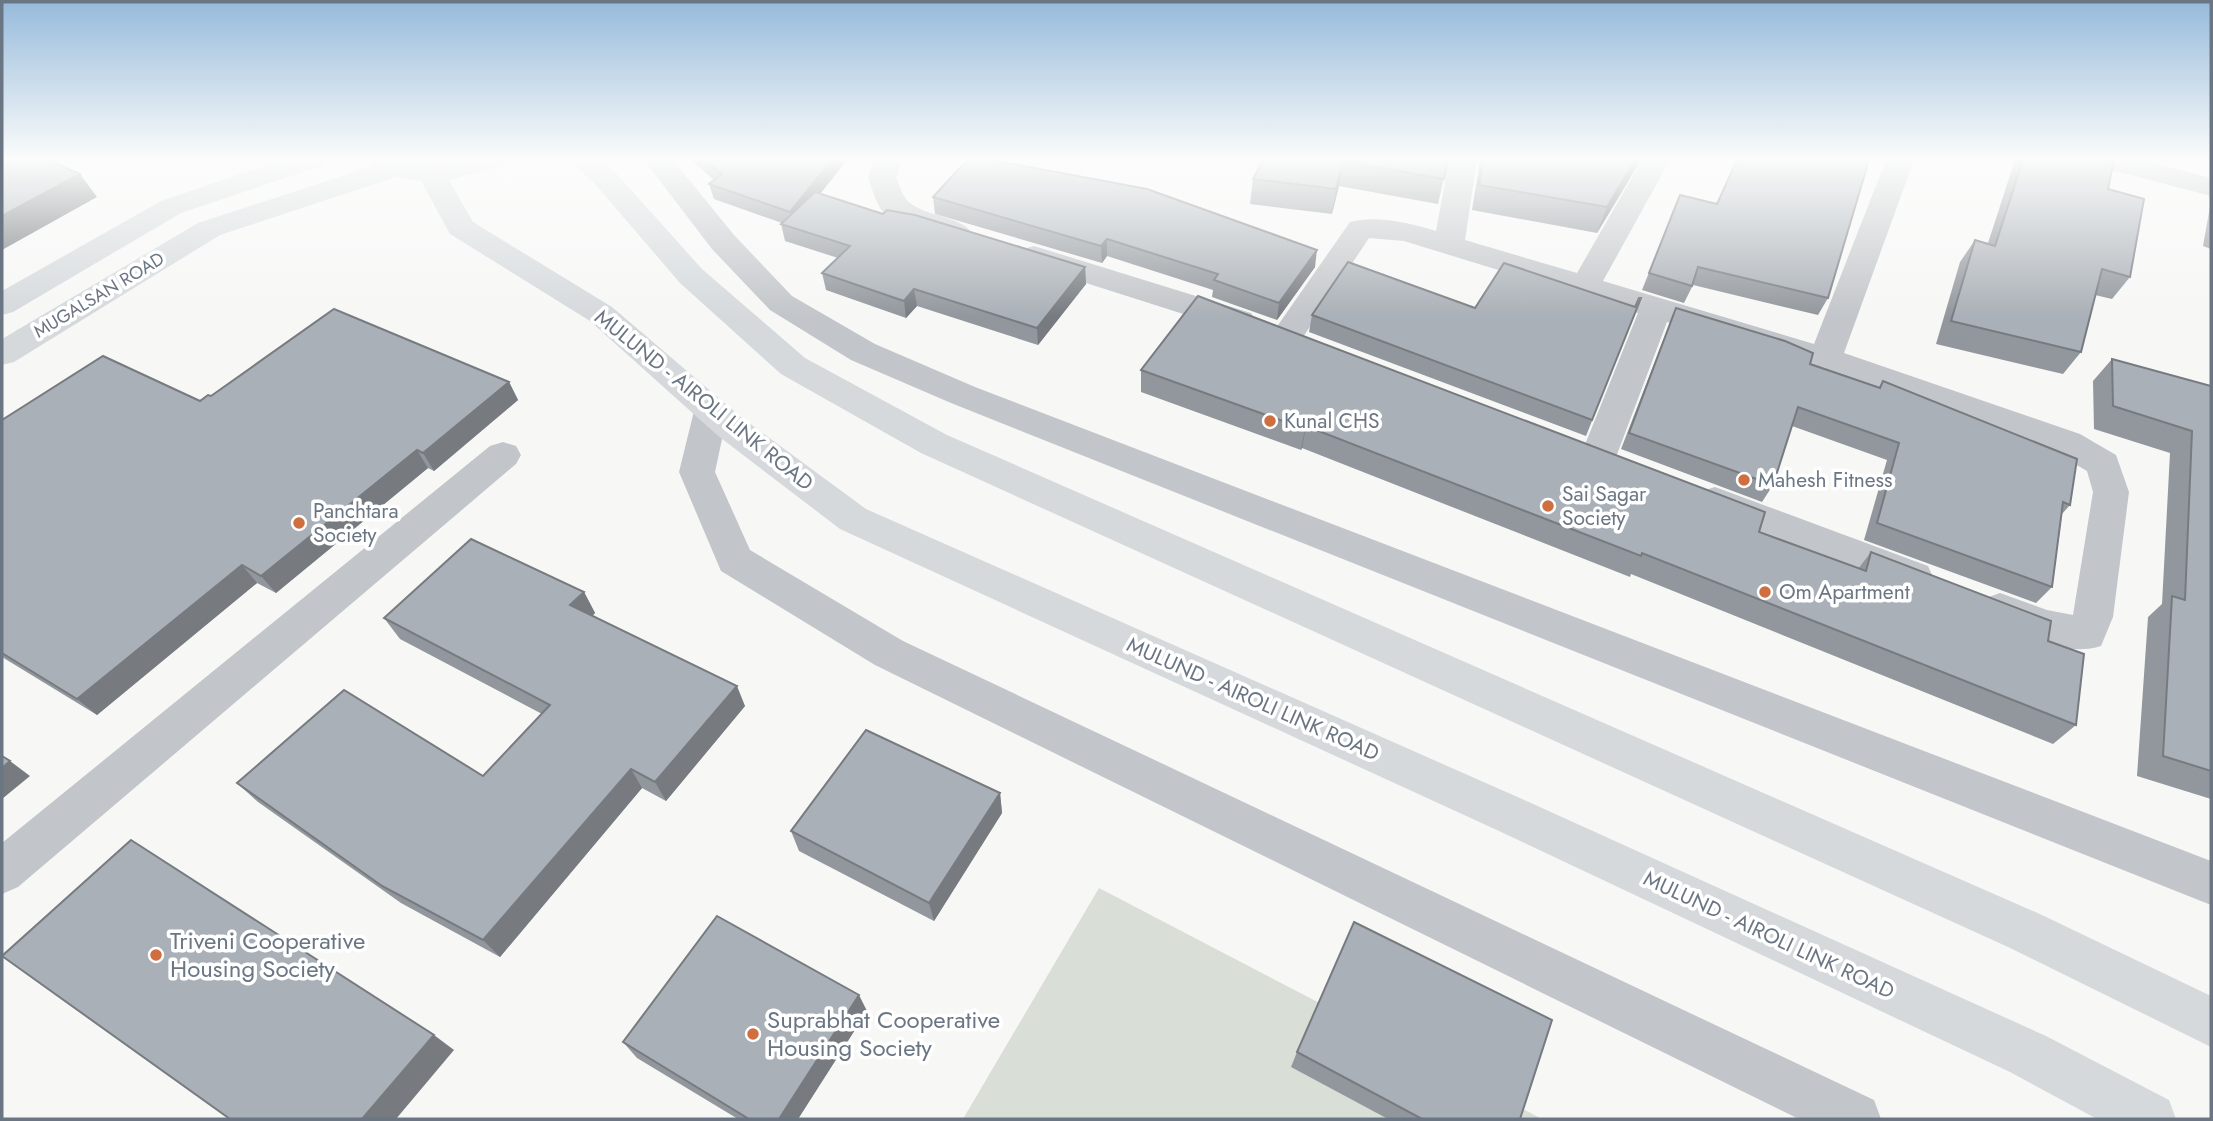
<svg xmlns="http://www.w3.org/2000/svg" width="2213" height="1121" viewBox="0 0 2213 1121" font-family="Jost,sans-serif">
<rect width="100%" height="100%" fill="#f7f8f6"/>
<path fill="#d9ded7" d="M1099,888L1542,1119H963Z"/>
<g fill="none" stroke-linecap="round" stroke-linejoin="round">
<g fill="#c2c5c9" fill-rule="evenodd">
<path d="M644,160H673L734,235L792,296L875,344L975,387L2211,861V905L951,403L851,360L770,310L712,249Z"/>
<path d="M874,160H902L896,178C900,186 903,198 910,203C926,216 961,217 971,232L967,238C947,243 899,227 884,213C876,205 872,188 868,178Z"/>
<path d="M1449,160H1477L1465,240L1577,273L1642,160H1670L1603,281L1814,344L1886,160H1914L1844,353L2080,434L2116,455L2129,492L2113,617L2101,646C2065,658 2020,634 1986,620L1980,609L1986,598L2000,593L2047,610L2073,615L2093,492L2087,471L2054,452L1813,367L1667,322L1616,457L1611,466L1598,470L1585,466L1580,457L1638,313L1404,241L1369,238L1297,346L1285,349L1273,346L1269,338L1350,222C1377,215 1410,223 1436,231Z"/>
<path d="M2093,160H2142L2211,178V196L2097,166Z"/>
<path d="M1034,246L1251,313L1256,321L1251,329L1240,332L1023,263L1019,256L1023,249Z"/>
<path d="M711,399L723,402L728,411L715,472L750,550L903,641L1874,1100L1881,1119H1799L875,665L721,571L679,472L694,411L699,402Z"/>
<path d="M503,442L516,446L521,455L516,464L18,887L2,894V843L490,446Z"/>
<path d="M1715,487L1928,566L1933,577L1928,588L1914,592L1702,511L1697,501L1702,491Z"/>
</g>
<g fill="#d5d9dc" fill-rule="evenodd">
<path d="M282,160H325L321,166L181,213L13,312L2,315V291L161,201Z"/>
<path d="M398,160L405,162L409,168L405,174L220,235L14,362L2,365V339L198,223L385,162Z"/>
</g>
<g fill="#d5d9dc" fill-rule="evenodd">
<path d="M369,160H405L438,165L464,160H508L504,166L449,180L473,222L612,307L741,417L866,509L1531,803L2046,1036L2169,1100L2176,1119H2097L2010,1072L1499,831L840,529L717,435L590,321L450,234L421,181C404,179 380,176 369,160Z"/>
<path d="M569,160H601L615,172L702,269L805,358L947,435L2042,915L2211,996V1047L2008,947L921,453L781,374L680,283L595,184Z"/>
</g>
</g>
<g fill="#92979d">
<path d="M691,160H847L820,194L883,214L1085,267L1086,284L1038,345L917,306L906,318L826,290L822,273L838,258L785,241L781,224L782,223L714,199L709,184L714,180Z"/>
<path d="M1263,160H1448L1438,204L1339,186L1332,214L1250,204L1253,179Z"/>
<path d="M1480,160H1641L1597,233L1472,210Z"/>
<path d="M2015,160H2114L2108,189L2130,277L2112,299L2095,295L2081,352L2063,374L1936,344L1960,262L1975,240L1988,243Z"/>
<path d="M1680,195L1828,298L1818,315L1693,285L1684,303L1642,290Z"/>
<path d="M933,197L1315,267L1277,320L1212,297L1213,290L1107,256L1102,263L935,214Z"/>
<path d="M2211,201V249L2203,246Z"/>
<path d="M1641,298L1586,436L1309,332L1312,315L1475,308L1635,307Z"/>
<path d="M1676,308L1810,364L1879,387L1883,381L2070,505L2062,514L2052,587L2036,603L1864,540L1887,460L1792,426L1773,485L1762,502L1621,449L1669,325Z"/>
<path d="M2112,359L2211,386V799L2137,776L2148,617L2162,604L2170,453L2094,429L2093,381Z"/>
<path d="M1141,370L1759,532L1858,569L1871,552L2048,641L2076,725L2053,744L1631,574L1630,577L1302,448L1301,450L1141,392Z"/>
<path d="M509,382L518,400L434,471L428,468L276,593L257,583L97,715L2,657V420L200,401L211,396Z"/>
<path d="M584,592L595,613L592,616L745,706L666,801L642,788L500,957L401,903L258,802L237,783L483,776L542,714L400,639L384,618Z"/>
<path d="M1000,793L1002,813L934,921L799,851L791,831Z"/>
<path d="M867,1011L798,1119H738L637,1058L623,1042Z"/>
<path d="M1297,1052L1520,1119H1388L1291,1067Z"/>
</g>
<g fill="#777b80">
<path d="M832,160H847L793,228L790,212Z"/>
<path d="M1635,160H1641L1597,233L1607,207Z"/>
<path d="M1343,161L1339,186L1332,214L1336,189Z"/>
<path d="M80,174L97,197L2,250V216Z"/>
<path d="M1107,239V256L1102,263L1101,246Z"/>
<path d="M1317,250L1315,267L1277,320L1279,303Z"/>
<path d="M1085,267L1086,284L1038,345L1037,328Z"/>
<path d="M914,289L917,306L906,318L904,301Z"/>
<path d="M509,382L518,400L434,471L423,453Z"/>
<path d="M1306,426L1302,448L1301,450L1305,429Z"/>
<path d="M417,450L428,468L276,593L261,576Z"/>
<path d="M242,565L257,583L97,715L77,699Z"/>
<path d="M584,592L595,613L582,626L570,605Z"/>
<path d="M737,686L745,706L666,801L655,782Z"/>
<path d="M10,761L30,776L2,799V768Z"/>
<path d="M631,769L642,788L500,957L483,940Z"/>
<path d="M1000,793L1002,813L934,921L929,903Z"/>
<path d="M859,995L867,1011L798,1119H779Z"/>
<path d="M434,1035L454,1050L396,1119H362Z"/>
</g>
<g fill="#aab0b7" stroke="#777b80" stroke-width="2">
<path d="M2,160H49L80,174L2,216Z"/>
<path d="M705,160H832L790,212L709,184L722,174Z"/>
<path d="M967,160H992L1147,189L1317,250L1279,303L1214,280L1218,274L1107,239L1101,246L933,197Z"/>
<path d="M1263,160H1448L1444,179L1343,161L1336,189L1253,179Z"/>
<path d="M1483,160H1635L1607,207L1479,185Z"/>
<path d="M1737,160H1869L1828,298L1698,267L1692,286L1649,273L1680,195L1717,204Z"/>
<path d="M2023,160H2114L2108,189L2144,199L2130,277L2102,269L2081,352L1951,321L1975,240L1995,246Z"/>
<path d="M815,192L883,214L887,210L915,215L1085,267L1037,328L914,289L904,301L822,273L850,246L781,224Z"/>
<path d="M1348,262L1475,308L1504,263L1635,307L1639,298H1641L1592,420L1312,315Z"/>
<path d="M1198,296L1765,512L1759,532L1866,571L1871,552L2051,621L2048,641L2084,654L2076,725L1642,553L1641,556L1306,426L1305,429L1141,370Z"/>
<path d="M1676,308L1785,341L1813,353L1810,364L1880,388L1883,381L2077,459L2070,505L2063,502L2052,587L1877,523L1899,443L1798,407L1773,485L1629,433Z"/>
<path d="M334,309L509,382L423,453L417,450L261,576L242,565L77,699L2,653V420L103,356L200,401L208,395L211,396Z"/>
<path d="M2112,359L2211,386V771L2163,756L2172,596L2185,600L2192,431L2113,406Z"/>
<path d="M471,539L584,592L570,605L737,686L655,782L631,769L483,940L382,886L237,783L344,690L483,776L550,705L384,618Z"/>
<path d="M866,730L1000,793L929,903L791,831Z"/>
<path d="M2,756L10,761L2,768Z"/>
<path d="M131,840L434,1035L362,1119H230L2,956Z"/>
<path d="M717,916L859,995L779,1119H749L623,1042Z"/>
<path d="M1354,922L1552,1020L1520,1119H1422L1297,1052Z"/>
</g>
<linearGradient id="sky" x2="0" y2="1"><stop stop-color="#96badb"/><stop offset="0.5" stop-color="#fbfcfb"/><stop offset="1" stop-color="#fbfcfb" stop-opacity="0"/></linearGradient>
<rect width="2213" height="317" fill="url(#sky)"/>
<g fill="#cf6e3e" stroke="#fff" stroke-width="2.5">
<circle cx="1270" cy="421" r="7"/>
<circle cx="1744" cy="480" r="7"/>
<circle cx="1548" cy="506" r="7"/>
<circle cx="299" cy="523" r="7"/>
<circle cx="1765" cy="592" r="7"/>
<circle cx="156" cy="955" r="7"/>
<circle cx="753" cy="1034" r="7"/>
</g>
<g text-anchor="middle" stroke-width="7" stroke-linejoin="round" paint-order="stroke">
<g font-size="18" fill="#6a7683" stroke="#fff">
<text transform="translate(99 295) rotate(-31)" y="6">MUGALSAN ROAD</text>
</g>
<g font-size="21" fill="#6a7683" stroke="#fff">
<text transform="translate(704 400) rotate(39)" y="7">MULUND - AIROLI LINK ROAD</text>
<text transform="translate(1253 699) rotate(24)" y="7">MULUND - AIROLI LINK ROAD</text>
<text transform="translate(1769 935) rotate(25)" y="7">MULUND - AIROLI LINK ROAD</text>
</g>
<g font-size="21" fill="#6a7683" stroke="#fff" text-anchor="start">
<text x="1284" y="428">Kunal CHS</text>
<text x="1758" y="487">Mahesh Fitness</text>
<text x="1562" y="501">Sai Sagar<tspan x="1562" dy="24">Society</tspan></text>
<text x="313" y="518">Panchtara<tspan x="313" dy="24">Society</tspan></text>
<text x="1779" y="599">Om Apartment</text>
</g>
<g font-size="24" fill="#6a7683" stroke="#fff" text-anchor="start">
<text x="170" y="949">Triveni Cooperative<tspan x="170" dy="28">Housing Society</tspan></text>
<text x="767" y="1028">Suprabhat Cooperative<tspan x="767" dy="28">Housing Society</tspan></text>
</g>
</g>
<rect width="2213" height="1121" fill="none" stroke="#6a7683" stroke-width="7"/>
</svg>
